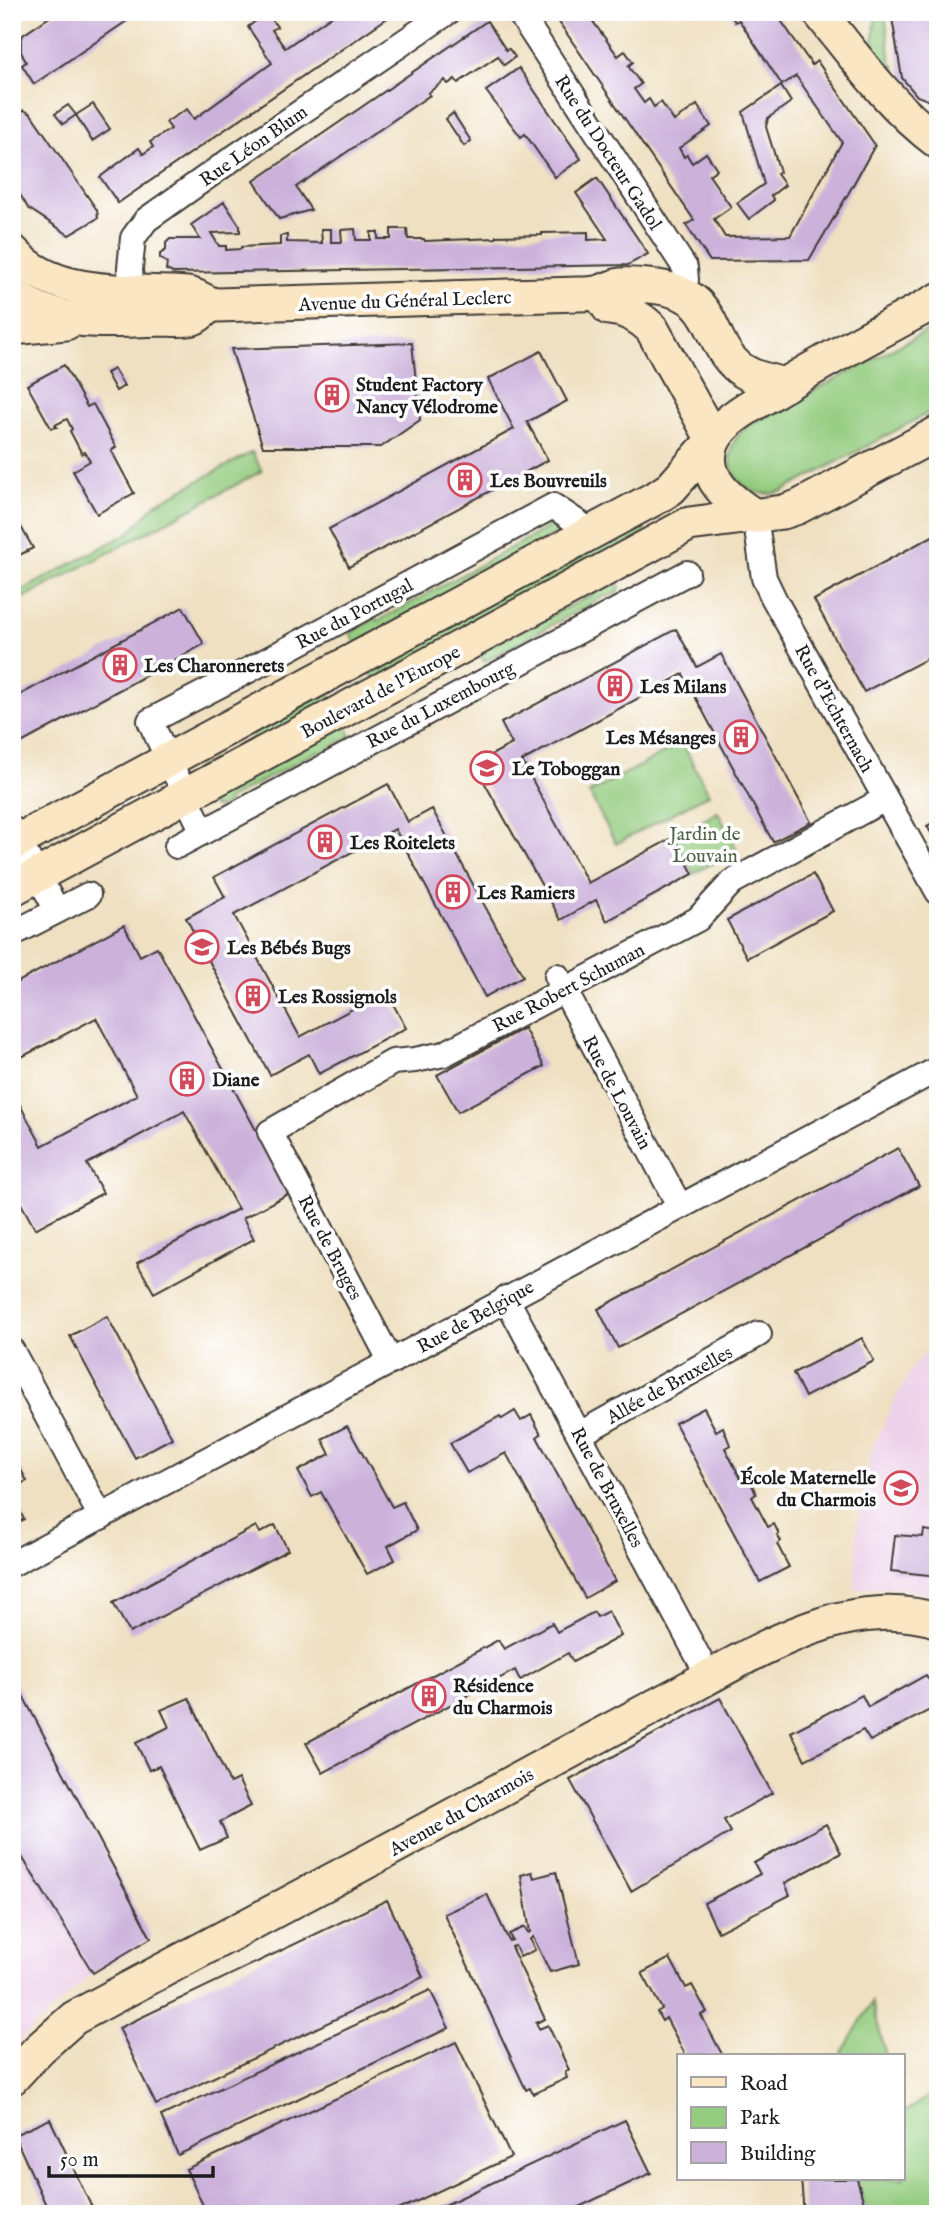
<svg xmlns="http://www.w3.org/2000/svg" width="950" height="2226" viewBox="0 0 950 2226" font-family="'IM FELL English',serif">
<rect width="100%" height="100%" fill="#fff"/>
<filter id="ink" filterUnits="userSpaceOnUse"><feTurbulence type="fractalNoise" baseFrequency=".0143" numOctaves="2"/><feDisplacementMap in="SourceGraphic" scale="14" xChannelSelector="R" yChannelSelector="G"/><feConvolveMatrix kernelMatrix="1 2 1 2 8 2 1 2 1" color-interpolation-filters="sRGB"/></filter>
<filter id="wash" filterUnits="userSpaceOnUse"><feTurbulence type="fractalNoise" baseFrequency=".00686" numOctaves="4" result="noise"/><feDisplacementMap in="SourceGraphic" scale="28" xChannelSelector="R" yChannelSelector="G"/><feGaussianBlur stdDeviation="1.57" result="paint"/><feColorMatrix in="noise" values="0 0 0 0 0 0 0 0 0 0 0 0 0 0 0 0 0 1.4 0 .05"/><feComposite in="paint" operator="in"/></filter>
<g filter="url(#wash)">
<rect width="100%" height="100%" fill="#efe0c1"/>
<g fill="#edd1e9">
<path d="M938,1342V1595L891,1587L855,1589L857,1525L871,1451L895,1399L918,1359Z"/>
<path d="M12,1771L49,1804L66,1776L151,1938L93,1973L12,2047V1782L15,1777Z"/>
</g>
<g fill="#94cc80" stroke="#58744e" stroke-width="2">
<path d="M876,12H885L891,65H894L897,76L888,69L890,67L889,65L886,66L873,46Z"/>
<path d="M938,325V408L783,491C740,506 711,456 746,427Z"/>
<path d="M252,452L262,471L12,604V596L130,532L157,503Z"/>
<path d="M550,520L558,523L560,532L356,644L350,633L376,618L378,621L547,528L544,521Z"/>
<path d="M639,520L646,534L375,680L368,667Z"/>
<path d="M617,582L620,588L617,594L603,597L484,662L479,652Z"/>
<path d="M327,689L333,701L193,774L195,769L251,739L259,725Z"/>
<path d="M345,724L351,736L320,754L318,751L227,800L228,804L218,808L211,806L209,798Z"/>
<path d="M682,743L709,794L616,844L589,793Z"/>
<path d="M718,812L737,850L693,874L674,837Z"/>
<path d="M872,2002L886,2056H840Z"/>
<path d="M938,2090V2214H867L857,2179H903V2113Z"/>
</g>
<g id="blocks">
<g fill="#ccb2db">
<path d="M57,12H140L34,84L22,65L26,62L21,52V41L23,35Z"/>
<path d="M267,12L277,27L272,30L285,48L337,12H396L118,203L100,177L139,148L143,154L153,147L150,142L171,129L166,122L187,109L194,119L272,63L248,27Z"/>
<path d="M552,12H586L618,56L625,51L633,62L628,66L641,84L634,89L644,103L649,99L654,107L661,102L674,121L697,105L711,126L679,148L684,157L687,155L692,163L706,153L717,169L709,175L731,207L714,219L725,237L790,236L842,142L796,76L782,85L739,20L735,22L729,12H775L812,65L817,61L875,145L848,194L809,260L710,261L686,225L694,220Z"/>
<path d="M891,12H938V104L917,96L902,78Z"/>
<path d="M487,21L506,50L509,49L515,57L504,65L498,56L458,83L455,79L448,84L445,80L428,93L430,95L296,187L311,210L279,219L254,181Z"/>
<path d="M519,68L581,159L555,177L525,134L521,137L486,91Z"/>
<path d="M781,86L791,102L768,118L766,127L780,172L777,174L785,185L771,196L774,200L749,219L737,203L764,184L743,112Z"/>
<path d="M93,104L110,129L92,141L76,115Z"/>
<path d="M68,105L76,115L63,124L55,114Z"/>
<path d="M24,110L31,114L97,210L98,218L69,235L28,208L12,181V118Z"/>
<path d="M453,113L471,141L464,146L446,119Z"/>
<path d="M597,178L648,254L628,265L173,273L166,270L167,263L160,258V254L166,250V243L170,239H200L191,225L224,202L240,226V232L211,233L219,246H226V250L241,249V247L280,245V236L287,235V242L322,243L321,229H331V242H342L341,230L355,229L356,240H371V232H378V239H391V229H407L408,239H424L425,241L496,238V236L542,235V233L588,232V240L607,239L576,193Z"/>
<path d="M412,343L420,420L381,447H263L231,349Z"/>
<path d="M541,351L567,401L527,422L548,460L349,567L329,529L514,429L488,379Z"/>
<path d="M64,365L87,407L93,404L116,447L111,450L134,493L97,514L73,471L90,461L85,452L82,454L70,431L72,429L67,419L55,425L57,427L51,428L27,385Z"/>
<path d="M114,369L124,386L116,391L106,373Z"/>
<path d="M12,511L33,548L12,559Z"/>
<path d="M938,533V653L864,692L814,600Z"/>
<path d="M183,607L204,644L12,748V699Z"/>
<path d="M676,629L697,667L721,654L811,822L773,842L683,674L522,761L588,883L674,837L693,874L607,921L596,900L561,920L474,764L512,744L501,723Z"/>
<path d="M388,784L408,822L432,809L523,976L485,997L395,829L234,915L300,1037L386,991L406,1028L319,1074L309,1054L270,1075L186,918L225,897L214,877Z"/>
<path d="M938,820V845L927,826Z"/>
<path d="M813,874L833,911L747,958L727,920Z"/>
<path d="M124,925L140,956L157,947L290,1193L243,1218L254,1239L154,1293L137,1263L238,1209L184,1111L87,1164L103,1193L35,1229L18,1198L12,1201V1090L42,1146L137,1095L96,1018L12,1062V985Z"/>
<path d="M524,1028L544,1066L458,1112L437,1075Z"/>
<path d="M898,1148L919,1186L618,1348L598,1309Z"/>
<path d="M107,1316L172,1438L135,1458L70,1336Z"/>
<path d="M862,1338L874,1361L805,1397L793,1373Z"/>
<path d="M704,1408L716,1431L723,1427L730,1445L725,1448L741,1479L748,1475L756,1494L752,1497L768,1527L774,1524L779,1534L777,1535L781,1541L777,1544L789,1567L760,1582L675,1423Z"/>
<path d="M515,1411L521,1421L531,1415L541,1434L537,1437L615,1581L585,1598L506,1453L467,1473L450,1443L500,1416L502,1419Z"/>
<path d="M347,1426L392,1507L403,1502L417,1530L388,1546L395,1560L367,1574L321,1492L312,1497L298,1471L330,1454L322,1439Z"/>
<path d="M12,1454L27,1481L12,1488Z"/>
<path d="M12,1497L24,1519L12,1525Z"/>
<path d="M275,1525L288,1550L130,1633L113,1603L256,1526L260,1533Z"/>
<path d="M924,1530L938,1532V1576L891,1571L895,1535L923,1537Z"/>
<path d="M608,1611L621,1636L573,1662L568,1653L520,1680L515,1670L323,1773L306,1743L498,1640L504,1649L552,1623L557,1632L594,1612L597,1617Z"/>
<path d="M12,1675L151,1938L93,1973L19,1852L12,1863V1782L16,1777L12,1771Z"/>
<path d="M926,1675L938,1696V1706L870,1741L863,1730L805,1760L791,1732L862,1695L868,1707Z"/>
<path d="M189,1698L230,1783L238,1779L251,1806L220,1822L227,1838L200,1850L159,1766L149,1770L136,1743L169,1727L161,1710Z"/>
<path d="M720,1698L772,1793L724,1820L731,1832L631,1891L570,1780Z"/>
<path d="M826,1824L841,1853L785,1883L790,1895L718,1932L704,1903L760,1874L754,1863Z"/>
<path d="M532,1872L534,1878L556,1872L579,1964L550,1972L533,1937L530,1939L535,1950L520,1957L515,1946L511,1947L545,2019L536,2023L539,2029L548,2025L569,2070L565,2072L567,2078L533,2094L530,2088L526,2090L444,1914L487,1894L509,1941L512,1940L509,1934L525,1927L528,1933L530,1932L521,1875Z"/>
<path d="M387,1900L423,1977L156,2105L119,2028Z"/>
<path d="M670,1958L686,1988L692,1985L707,2012L701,2015L723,2056H686L666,2018L662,2021L657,2012L662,2009L642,1973Z"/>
<path d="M430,1990L449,2028L178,2155L161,2116Z"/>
<path d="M456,2042L511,2157L390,2214H207L186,2169Z"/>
<path d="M50,2119L95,2214H50L14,2135Z"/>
<path d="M625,2120L651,2173L564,2214H426Z"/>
<path d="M801,2179H857L867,2214H804Z"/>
</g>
</g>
</g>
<g filter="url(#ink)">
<use href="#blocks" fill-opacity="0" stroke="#3c3935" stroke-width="2"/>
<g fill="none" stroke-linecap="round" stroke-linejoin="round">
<defs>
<g id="street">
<path d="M519,12L685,268L686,280L678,293"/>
<path d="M132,307L130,268L133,238L146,220L232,159L448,12"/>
<path d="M755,516L764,578L774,599L938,892"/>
<path d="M12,829L57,910"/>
<path d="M203,832L150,721L247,671L553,506L592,532"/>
<path d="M177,846L687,573"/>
<path d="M12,934L88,895"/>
<path d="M557,976L680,1207"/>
<path d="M506,1298L709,1677"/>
<path d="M12,1351L101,1517"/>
<path d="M391,1362L270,1132L393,1062L415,1060L444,1054L698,919L732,882L885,799"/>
<path d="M580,1434L759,1334"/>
<path d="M12,1564C321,1399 629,1233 938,1069"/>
</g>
<g id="secondary">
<path d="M819,12C856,58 890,106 938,142"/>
<path d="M12,251C54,300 130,289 187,294C198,295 206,304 217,305L578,294C585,294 593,294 600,292C607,290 613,286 620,285C633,284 646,286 658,287C720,296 705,341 739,368C752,378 769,381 785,385"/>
<path d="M599,293L609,308C627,309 640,317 652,329L713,440"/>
<path d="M12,294C54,327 110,321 160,319C170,319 185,321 193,318C199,316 206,308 211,304"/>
<path d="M12,328L66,323"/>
<path d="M755,516C730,500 700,478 712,444C715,436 722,428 728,422C741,410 758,402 773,392C826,359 883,330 938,300"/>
<path d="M12,844L659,496L671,488L713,440"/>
<path d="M12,889L689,524L783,512L798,507L938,433"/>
<path d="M12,2078L39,2049L74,2018C220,1939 367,1863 512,1783C570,1751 627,1721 685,1690C729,1666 775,1639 823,1624C859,1612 902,1609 938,1621"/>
</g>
</defs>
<use href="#street" stroke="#3c3935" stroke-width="28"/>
<use href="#secondary" stroke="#3c3935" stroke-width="37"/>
<use href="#street" stroke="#fff" stroke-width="24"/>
<use href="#secondary" stroke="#fbe6c4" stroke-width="33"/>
</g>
</g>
<defs>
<symbol id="building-ring" viewBox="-11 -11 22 22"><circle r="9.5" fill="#fff" stroke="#d1495b" stroke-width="1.5"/><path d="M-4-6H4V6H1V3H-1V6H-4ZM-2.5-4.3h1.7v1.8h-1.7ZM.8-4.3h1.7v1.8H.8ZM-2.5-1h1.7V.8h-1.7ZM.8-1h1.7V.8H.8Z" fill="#d1495b"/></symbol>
<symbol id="school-ring" viewBox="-11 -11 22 22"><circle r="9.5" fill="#fff" stroke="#d1495b" stroke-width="1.5"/><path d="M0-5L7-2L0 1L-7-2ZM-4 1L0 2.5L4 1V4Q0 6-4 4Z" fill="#d1495b"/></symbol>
</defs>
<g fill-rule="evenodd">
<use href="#building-ring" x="313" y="376" width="38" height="38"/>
<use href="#building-ring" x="446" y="461" width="38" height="38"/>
<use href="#building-ring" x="101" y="646" width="38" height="38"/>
<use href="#building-ring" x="596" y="667" width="38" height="38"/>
<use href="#building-ring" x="722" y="718" width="38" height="38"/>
<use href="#school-ring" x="468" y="749" width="38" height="38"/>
<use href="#building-ring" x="306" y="823" width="38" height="38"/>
<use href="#building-ring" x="434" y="873" width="38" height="38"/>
<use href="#school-ring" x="183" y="928" width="38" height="38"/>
<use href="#building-ring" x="234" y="977" width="38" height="38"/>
<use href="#building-ring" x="168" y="1060" width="38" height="38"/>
<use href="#school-ring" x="882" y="1469" width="38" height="38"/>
<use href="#building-ring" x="410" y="1677" width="38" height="38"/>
</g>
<g text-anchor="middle" stroke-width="7" stroke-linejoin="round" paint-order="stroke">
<g font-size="19" fill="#1c1c1c" stroke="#fff">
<text transform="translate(253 145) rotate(-35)" y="7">Rue Léon Blum</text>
<text transform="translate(609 152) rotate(57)" y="7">Rue du Docteur Gadol</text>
<text transform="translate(405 300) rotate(-2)" y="7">Avenue du Général Leclerc</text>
<text transform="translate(354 613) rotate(-28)" y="7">Rue du Portugal</text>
<text transform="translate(380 691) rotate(-28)" y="7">Boulevard de l'Europe</text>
<text transform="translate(440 704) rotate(-28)" y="7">Rue du Luxembourg</text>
<text transform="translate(835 708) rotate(61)" y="7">Rue d'Echternach</text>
<text transform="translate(568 987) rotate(-28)" y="7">Rue Robert Schuman</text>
<text transform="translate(618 1092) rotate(62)" y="7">Rue de Louvain</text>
<text transform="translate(331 1247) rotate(62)" y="7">Rue de Bruges</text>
<text transform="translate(475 1316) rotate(-29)" y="7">Rue de Belgique</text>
<text transform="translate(669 1384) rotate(-29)" y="7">Allée de Bruxelles</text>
<text transform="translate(608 1487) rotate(62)" y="7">Rue de Bruxelles</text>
<text transform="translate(461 1811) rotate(-29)" y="7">Avenue du Charmois</text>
</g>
<g font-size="19" font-weight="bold" fill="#1c1c1c" stroke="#fff" text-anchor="start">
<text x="356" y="391">Student Factory<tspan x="356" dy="22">Nancy Vélodrome</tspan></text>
<text x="490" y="487">Les Bouvreuils</text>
<text x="144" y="672">Les Charonnerets</text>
<text x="640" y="693">Les Milans</text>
<text x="716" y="744" text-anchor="end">Les Mésanges</text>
<text x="512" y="775">Le Toboggan</text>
<text x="350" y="849">Les Roitelets</text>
<text x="477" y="899">Les Ramiers</text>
<text x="227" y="954">Les Bébés Bugs</text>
<text x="278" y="1003">Les Rossignols</text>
<text x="212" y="1086">Diane</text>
<text x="876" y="1484" text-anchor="end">École Maternelle<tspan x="876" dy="22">du Charmois</tspan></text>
<text x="453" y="1692">Résidence<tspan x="453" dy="22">du Charmois</tspan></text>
</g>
<g font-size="19" fill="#4c6244" stroke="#fff">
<text x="705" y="840">Jardin de<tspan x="705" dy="22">Louvain</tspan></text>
</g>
</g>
<rect width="950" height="2226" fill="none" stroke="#fff" stroke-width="42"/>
<rect x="677" y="2054" width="228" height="126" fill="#ffffff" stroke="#a4a4a4" stroke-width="2"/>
<rect x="691" y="2077" width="35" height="10" fill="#fbe6c4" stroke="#a4a4a4" stroke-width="2"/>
<text x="740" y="2090" font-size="21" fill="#1c1c1c">Road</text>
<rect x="691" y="2107" width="35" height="21" fill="#94cc80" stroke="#a4a4a4" stroke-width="2"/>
<text x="740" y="2124" font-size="21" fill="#1c1c1c">Park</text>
<rect x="691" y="2142" width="35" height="21" fill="#ccb2db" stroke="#a4a4a4" stroke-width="2"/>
<text x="740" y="2160" font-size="21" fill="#1c1c1c">Building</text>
<path d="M49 2166v10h164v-10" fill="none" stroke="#1c1c1c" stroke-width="3.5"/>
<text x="60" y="2166" font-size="21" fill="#1c1c1c" stroke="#ffffff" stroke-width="5" paint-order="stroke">50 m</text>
</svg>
